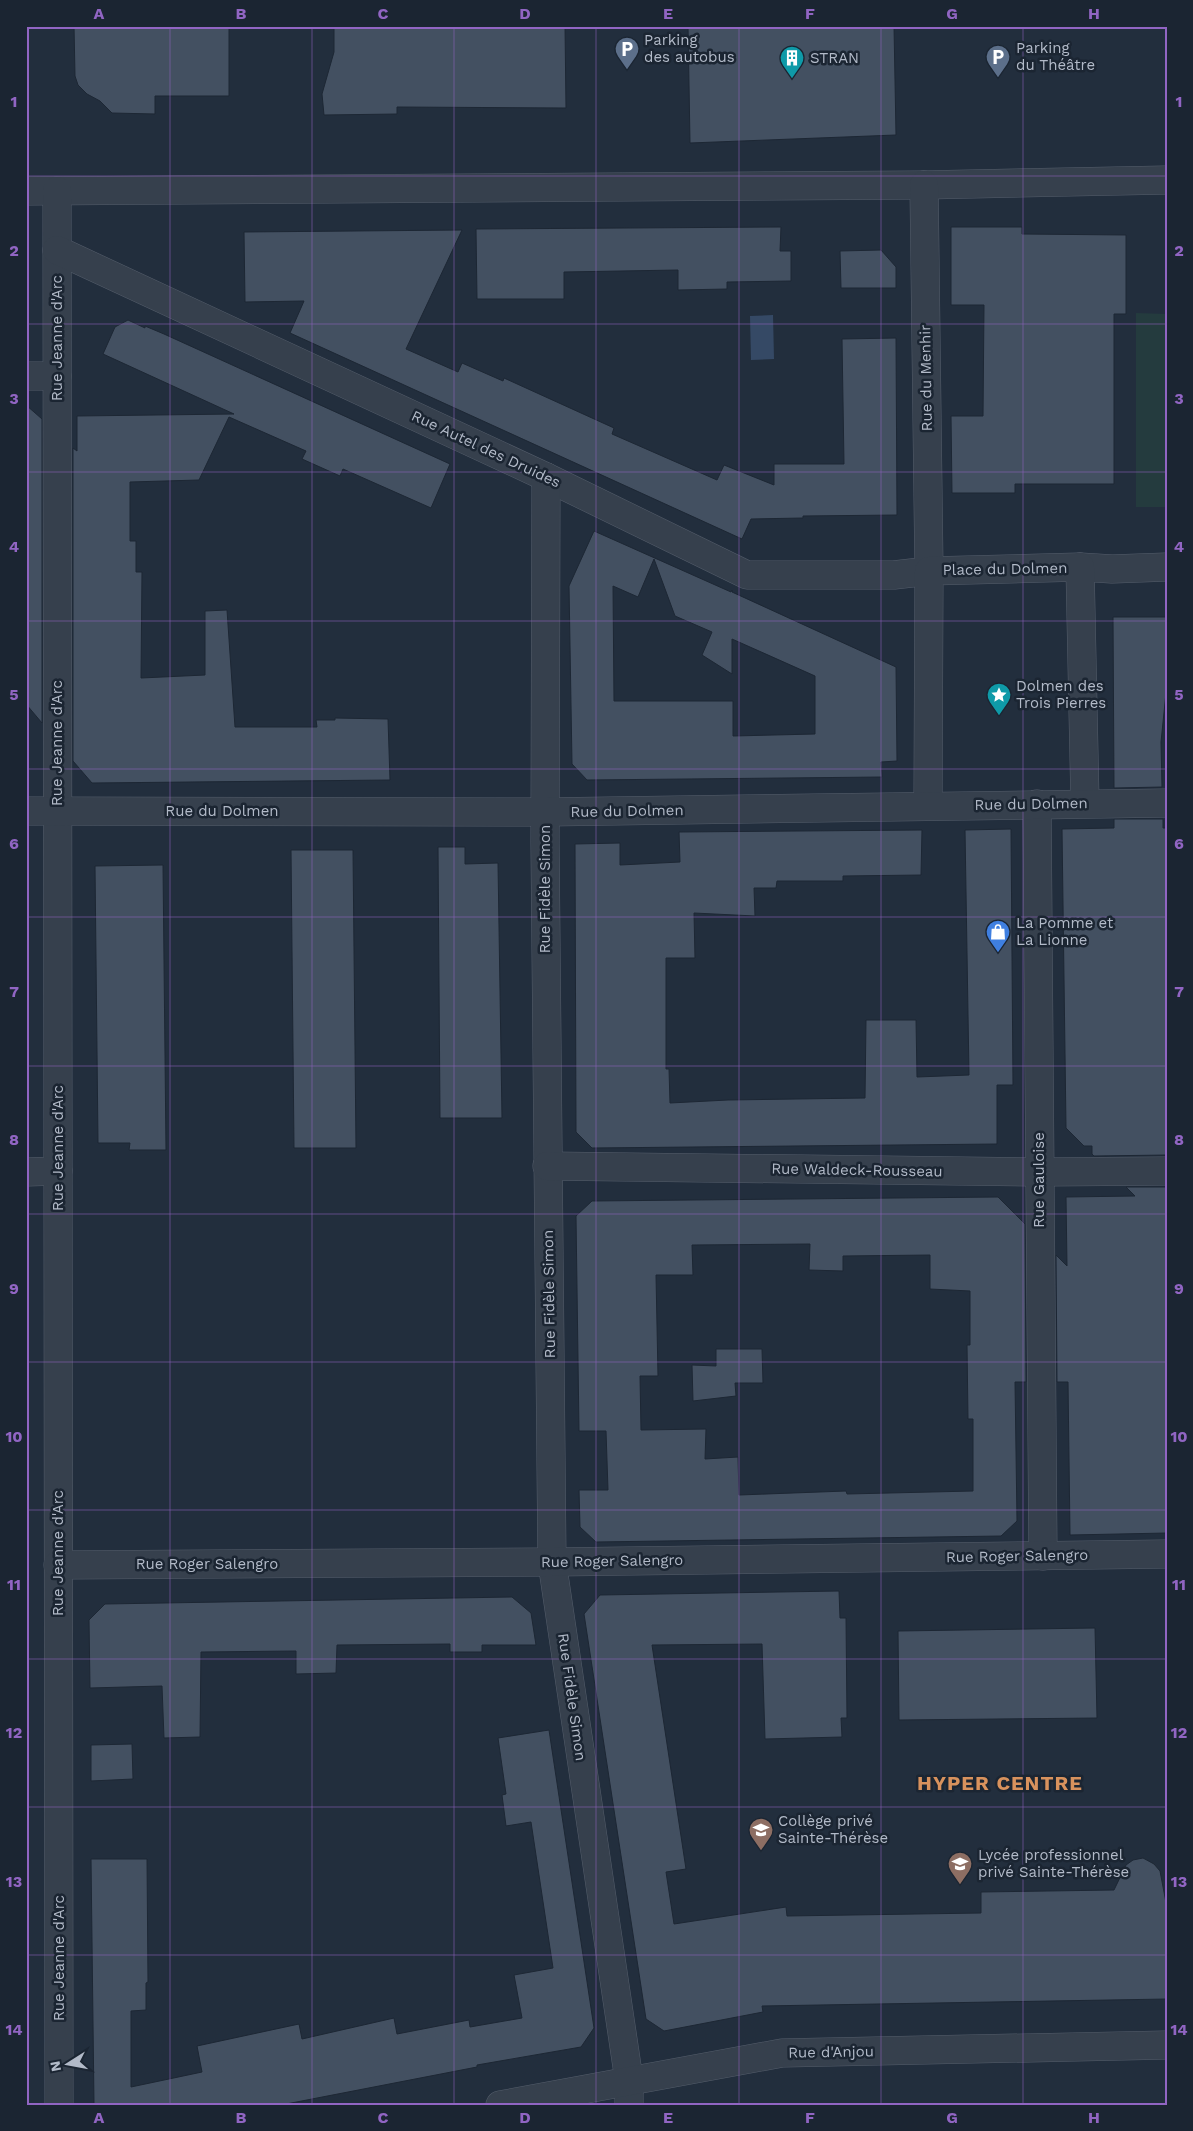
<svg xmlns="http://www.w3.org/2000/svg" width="1193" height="2131" viewBox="0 0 1193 2131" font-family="'Work Sans',sans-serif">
<rect width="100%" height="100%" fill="#222e3d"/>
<path fill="#243b3e" d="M1136,313L1167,314V507H1136Z"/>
<path fill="#354965" d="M773,315L774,359L751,360L750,316Z"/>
<g fill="#435061" stroke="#1d2734" fill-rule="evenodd">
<path d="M74,26H229V96H155V114L112,113L100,101L87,94L78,85L75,76Z"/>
<path d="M334,26H565L566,108L397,107V114L324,115L322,94L334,52Z"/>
<path d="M688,26H894L896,135L690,143Z"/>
<path d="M781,227L780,251H791V281L727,282V289L678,290V270L564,272V299H477L476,229Z"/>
<path d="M951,227H1022V234L1126,235V314H1114V484H1015V493H952L951,416H983L984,305H951Z"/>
<path d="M462,230L406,349L458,372L462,363L503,381L504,378L614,428L612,434L717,480L724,465L774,485V464H844L842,339L896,338L897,515L803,516V518L751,519L742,539L290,333L304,301L245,302L244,232Z"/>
<path d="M881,250L896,267V288H841L840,251Z"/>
<path d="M128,320L145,328V326L164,334L450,464L431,508L343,469L340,476L302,459L306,451L229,417L199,480L130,482V541H136V572H142L141,678L205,675V611L227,610L235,727H317L316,720H335V718L388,719L390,780L92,783L73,761V448L77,451V416L234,414L103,354L115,327Z"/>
<path d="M26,405L42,419V723L26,704Z"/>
<path d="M594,531L731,592L732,590V592L896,667L897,761L881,762L882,777L587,780L572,764L569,586ZM654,559L675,616L712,632L702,655L732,674V639L815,676V734L733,736V701H614L613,586L638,597Z"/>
<path d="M1113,617H1167V683L1161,742L1162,787L1114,788Z"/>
<path d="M1114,819H1163V828H1167V1155L1094,1156L1092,1154V1146H1084L1066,1128L1062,829L1114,828Z"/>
<path d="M1011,829L1013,1085H997V1144L592,1148L576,1132L575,844L620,843V865L680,862L679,832L922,830L921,875L843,876V881H777L776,888H754L755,916L694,913L695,958H666V1069H669L670,1103L728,1100L865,1098L866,1020H916L917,1077L969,1075L965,830Z"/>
<path d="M438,847H465V864L498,863L502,1118H440Z"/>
<path d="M291,850H353L356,1148H294Z"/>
<path d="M163,865L166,1150H129L130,1143H98L95,866Z"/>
<path d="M1126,1187H1167V1533L1070,1535L1068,1382H1057L1056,1255L1067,1266L1066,1197L1135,1196Z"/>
<path d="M998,1197L1025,1224L1026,1382H1015L1017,1521L1001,1536L596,1542L580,1527L579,1490H608L606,1431H579L576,1216L592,1201ZM810,1244L809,1270L843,1271V1256L930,1255V1289L970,1291V1345H967L968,1419H973V1491L847,1494L846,1491L739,1495L738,1457L705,1459L706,1429L641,1430L640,1376H658L656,1275H693L692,1245Z"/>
<path d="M716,1349H762L763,1383H735L736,1396L693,1401L692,1365L716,1366Z"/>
<path d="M839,1591L840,1618H846L847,1718H841L842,1737L765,1739L762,1644L652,1645L686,1869L666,1872L674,1924L786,1907L787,1916L981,1913V1892L1114,1890L1126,1865L1133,1860L1143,1858L1154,1864L1160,1871L1167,1908V1999L762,2006L763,2012L664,2031L646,2019L584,1614L600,1595Z"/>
<path d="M512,1597L531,1613L536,1645H482V1652H450V1644L337,1645L336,1673L296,1674V1651L201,1652L200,1737L164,1738L162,1686L90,1688L89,1620L105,1604Z"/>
<path d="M1095,1628L1097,1718L899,1720L898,1631Z"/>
<path d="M549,1730L594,2028L581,2047L477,2065V2067L281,2105H94L91,1859H147L148,1982L146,1983V2010L131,2011V2087L202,2072L197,2046L299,2024L302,2039L394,2018L397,2034L469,2020L470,2027L522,2018L514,1975L553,1968L531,1822L506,1826L502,1795L506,1794L498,1738Z"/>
<path d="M132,1744L133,1779L91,1781V1745Z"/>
</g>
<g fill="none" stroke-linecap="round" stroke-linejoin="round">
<defs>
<g id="minor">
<path d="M26,191L924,185L1167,180"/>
<path d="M57,191L59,2105"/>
<path d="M57,250L546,477L747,575H894L929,571L924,185"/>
<path d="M26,376H57"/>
<path d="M546,477L545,842L552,1562L629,2080V2105"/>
<path d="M1080,567L1112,569L1167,567"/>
<path d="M1037,804L1043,1556"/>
<path d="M928,806L929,571L1080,567L1085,803"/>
<path d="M26,811L545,812L1167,803"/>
<path d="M547,1166L1040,1172L1167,1171"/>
<path d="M26,1172L58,1171"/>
<path d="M58,1565L552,1562L1167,1554"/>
<path d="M500,2105L782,2053L1167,2045"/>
</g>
</defs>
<use href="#minor" stroke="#545d6b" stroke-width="29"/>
<use href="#minor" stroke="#36404d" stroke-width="28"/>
</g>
<path fill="none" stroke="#9165c3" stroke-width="1" stroke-opacity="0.55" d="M170,26V2105M312,26V2105M454,26V2105M596,26V2105M739,26V2105M881,26V2105M1023,26V2105M26,176H1167M26,324H1167M26,472H1167M26,621H1167M26,769H1167M26,917H1167M26,1066H1167M26,1214H1167M26,1362H1167M26,1510H1167M26,1659H1167M26,1807H1167M26,1955H1167"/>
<defs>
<symbol id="parking-pin" viewBox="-11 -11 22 30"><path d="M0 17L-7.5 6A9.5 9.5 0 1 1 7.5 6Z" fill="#5c6f8a" stroke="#1b2532"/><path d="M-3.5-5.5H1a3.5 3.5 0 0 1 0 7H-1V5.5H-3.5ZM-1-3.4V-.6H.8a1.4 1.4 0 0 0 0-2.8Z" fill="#fff"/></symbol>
<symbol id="building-pin" viewBox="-11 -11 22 30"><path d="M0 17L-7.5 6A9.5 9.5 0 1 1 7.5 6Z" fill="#0f9aa8" stroke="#1b2532"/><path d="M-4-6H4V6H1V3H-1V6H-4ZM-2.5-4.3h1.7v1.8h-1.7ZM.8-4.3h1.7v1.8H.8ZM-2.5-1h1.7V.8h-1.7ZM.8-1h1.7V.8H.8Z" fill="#fff"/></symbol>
<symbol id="sight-pin" viewBox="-11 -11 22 30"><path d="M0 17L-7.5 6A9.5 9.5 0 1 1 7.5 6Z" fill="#0f9aa8" stroke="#1b2532"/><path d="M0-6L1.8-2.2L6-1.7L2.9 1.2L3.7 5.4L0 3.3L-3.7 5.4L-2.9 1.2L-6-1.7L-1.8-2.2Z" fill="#fff"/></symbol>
<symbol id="shop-pin" viewBox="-11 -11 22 30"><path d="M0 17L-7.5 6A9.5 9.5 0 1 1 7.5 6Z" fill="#3f7fe0" stroke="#1b2532"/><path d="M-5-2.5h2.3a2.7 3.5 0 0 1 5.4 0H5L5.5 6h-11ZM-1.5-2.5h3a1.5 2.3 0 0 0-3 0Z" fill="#fff"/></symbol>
<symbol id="school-pin" viewBox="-11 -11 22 30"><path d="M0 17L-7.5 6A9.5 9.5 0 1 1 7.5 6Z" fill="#8d6e63" stroke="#1b2532"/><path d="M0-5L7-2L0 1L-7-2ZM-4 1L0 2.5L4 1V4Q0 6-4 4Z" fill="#fff"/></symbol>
</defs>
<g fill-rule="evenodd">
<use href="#parking-pin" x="613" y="35" width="28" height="38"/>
<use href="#parking-pin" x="984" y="43" width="28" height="38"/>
<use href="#building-pin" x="778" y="44" width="28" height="38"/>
<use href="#sight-pin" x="985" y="681" width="28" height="38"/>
<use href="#shop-pin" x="984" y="918" width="28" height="38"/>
<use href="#school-pin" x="747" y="1816" width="28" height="38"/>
<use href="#school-pin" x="946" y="1850" width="28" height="38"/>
</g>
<g text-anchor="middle" stroke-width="5" stroke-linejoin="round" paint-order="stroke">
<g font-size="15" fill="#b2bac8" stroke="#1b2532" text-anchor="start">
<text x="644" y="45">Parking<tspan x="644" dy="17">des autobus</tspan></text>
<text x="1016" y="53">Parking<tspan x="1016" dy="17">du Théâtre</tspan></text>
<text x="810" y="63">STRAN</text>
<text x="1016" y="691">Dolmen des<tspan x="1016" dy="17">Trois Pierres</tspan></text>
<text x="1016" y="928">La Pomme et<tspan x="1016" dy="17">La Lionne</tspan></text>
<text x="778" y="1826">Collège privé<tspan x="778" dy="17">Sainte-Thérèse</tspan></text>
<text x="978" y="1860">Lycée professionnel<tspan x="978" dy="17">privé Sainte-Thérèse</tspan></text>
</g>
<g font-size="15" fill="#b2bac8" stroke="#1b2532">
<text transform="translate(57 338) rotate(-90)" y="5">Rue Jeanne d'Arc</text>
<text transform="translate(926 378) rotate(-91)" y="5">Rue du Menhir</text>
<text transform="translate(486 449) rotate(25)" y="5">Rue Autel des Druides</text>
<text transform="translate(1005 569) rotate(-1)" y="5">Place du Dolmen</text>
<text transform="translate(57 743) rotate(-90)" y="5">Rue Jeanne d'Arc</text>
<text transform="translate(1031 804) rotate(-1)" y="5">Rue du Dolmen</text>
<text x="222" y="816">Rue du Dolmen</text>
<text transform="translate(627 811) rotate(-1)" y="5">Rue du Dolmen</text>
<text transform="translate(545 889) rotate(-90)" y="5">Rue Fidèle Simon</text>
<text transform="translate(58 1148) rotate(-90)" y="5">Rue Jeanne d'Arc</text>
<text transform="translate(857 1170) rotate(1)" y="5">Rue Waldeck-Rousseau</text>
<text transform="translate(1039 1180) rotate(-90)" y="5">Rue Gauloise</text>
<text transform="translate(549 1294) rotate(-91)" y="5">Rue Fidèle Simon</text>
<text transform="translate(58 1553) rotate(-90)" y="5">Rue Jeanne d'Arc</text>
<text transform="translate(1017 1556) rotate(-1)" y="5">Rue Roger Salengro</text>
<text transform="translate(612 1561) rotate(-1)" y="5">Rue Roger Salengro</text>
<text x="207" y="1569">Rue Roger Salengro</text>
<text transform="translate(572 1697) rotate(82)" y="5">Rue Fidèle Simon</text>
<text transform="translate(59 1958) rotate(-90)" y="5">Rue Jeanne d'Arc</text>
<text transform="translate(831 2052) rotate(-1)" y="5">Rue d'Anjou</text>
</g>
<g font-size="20" font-weight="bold" letter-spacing="1" fill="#d8925d" stroke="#1b2532">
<text x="1000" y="1790">HYPER CENTRE</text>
</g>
</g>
<rect width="1193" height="2131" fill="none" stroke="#1b2532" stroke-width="55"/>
<g transform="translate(68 2064) rotate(259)" stroke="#1b2532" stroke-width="4" paint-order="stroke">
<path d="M0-4L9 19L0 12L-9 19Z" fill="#b2bac8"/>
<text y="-8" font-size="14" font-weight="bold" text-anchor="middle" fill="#b2bac8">N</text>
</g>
<rect x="28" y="28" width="1138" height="2076" fill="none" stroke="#9165c3" stroke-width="2"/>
<g font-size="16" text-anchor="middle" font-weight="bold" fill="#9165c3">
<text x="99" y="19">A</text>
<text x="241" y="19">B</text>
<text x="383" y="19">C</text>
<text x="525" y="19">D</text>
<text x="668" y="19">E</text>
<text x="810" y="19">F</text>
<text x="952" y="19">G</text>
<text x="1094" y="19">H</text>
<text x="14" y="107">1</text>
<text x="1179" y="107">1</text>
<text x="14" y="256">2</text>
<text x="1179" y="256">2</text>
<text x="14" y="404">3</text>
<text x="1179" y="404">3</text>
<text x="14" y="552">4</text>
<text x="1179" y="552">4</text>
<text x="14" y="700">5</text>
<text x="1179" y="700">5</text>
<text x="14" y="849">6</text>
<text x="1179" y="849">6</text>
<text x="14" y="997">7</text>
<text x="1179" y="997">7</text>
<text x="14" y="1145">8</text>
<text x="1179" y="1145">8</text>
<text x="14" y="1294">9</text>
<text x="1179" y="1294">9</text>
<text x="14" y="1442">10</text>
<text x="1179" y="1442">10</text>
<text x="14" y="1590">11</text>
<text x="1179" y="1590">11</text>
<text x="14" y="1738">12</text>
<text x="1179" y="1738">12</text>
<text x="14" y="1887">13</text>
<text x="1179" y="1887">13</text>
<text x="14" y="2035">14</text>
<text x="1179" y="2035">14</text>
<text x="99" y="2123">A</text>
<text x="241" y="2123">B</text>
<text x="383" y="2123">C</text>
<text x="525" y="2123">D</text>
<text x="668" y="2123">E</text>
<text x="810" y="2123">F</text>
<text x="952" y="2123">G</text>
<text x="1094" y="2123">H</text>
</g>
</svg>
